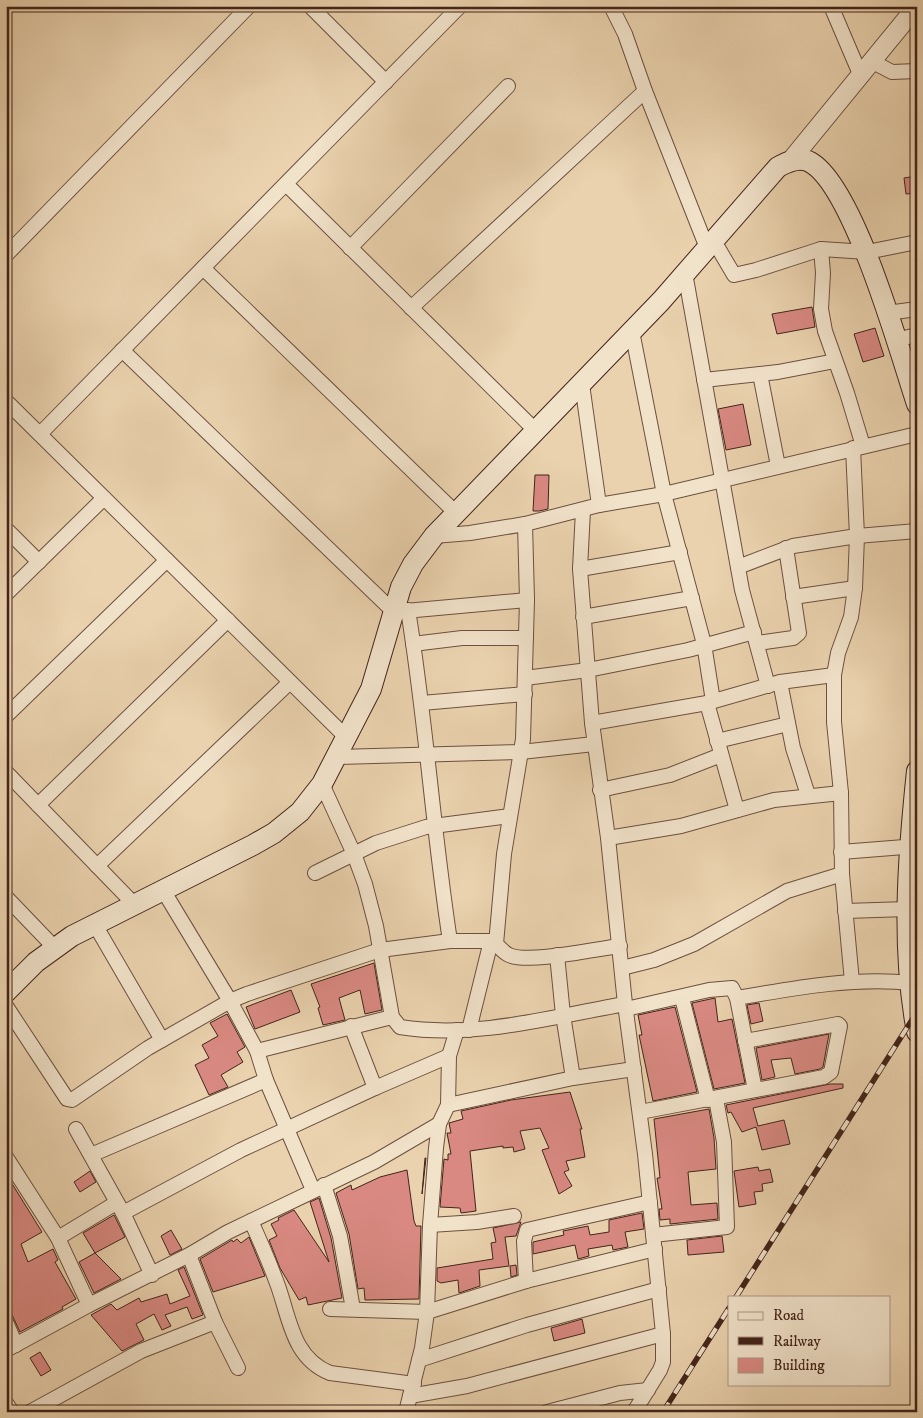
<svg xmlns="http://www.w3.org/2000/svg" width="923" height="1418" viewBox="0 0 923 1418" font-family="'IM FELL DW Pica',serif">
<rect width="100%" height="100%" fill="#ead2ae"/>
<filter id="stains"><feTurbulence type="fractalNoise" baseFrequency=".004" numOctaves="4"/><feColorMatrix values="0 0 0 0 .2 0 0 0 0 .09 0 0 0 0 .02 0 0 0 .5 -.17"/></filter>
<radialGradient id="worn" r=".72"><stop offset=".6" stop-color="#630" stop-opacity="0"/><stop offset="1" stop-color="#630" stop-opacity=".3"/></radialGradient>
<g fill="#d98982" stroke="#42241a">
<path d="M917,176V193L906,194L904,178Z"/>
<path d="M812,307L815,327L777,334L772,314Z"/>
<path d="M875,328L884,356L863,362L854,334Z"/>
<path d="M743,404L751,445L726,450L718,409Z"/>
<path d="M535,475H549L548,509L539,511H533Z"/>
<path d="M374,963L382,1010L365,1014L360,990L339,998L345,1020L323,1025L318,1008L320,1007L311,984Z"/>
<path d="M291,990L300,1012L255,1029L246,1007Z"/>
<path d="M715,998L718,1022L732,1019L745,1083L714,1089L692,1003Z"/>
<path d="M759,1003L763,1021L751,1024L747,1005Z"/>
<path d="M675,1007L697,1092L653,1101L639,1035H642L638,1015Z"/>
<path d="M227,1014L245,1047L237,1052L243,1062L221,1075L228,1087L209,1095L195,1065L209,1058L202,1045L218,1036L210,1023Z"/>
<path d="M829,1034L823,1067L820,1069L795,1074L791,1058L771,1060L775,1077L762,1080L756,1048Z"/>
<path d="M830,1084H843V1088L753,1108L758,1126L784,1120L790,1144L762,1150L756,1127L742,1132L731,1112L728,1113L726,1105Z"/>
<path d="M570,1092L582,1129H580L585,1157L566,1161L569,1170L564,1172L572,1186L559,1194L542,1150L549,1148L540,1128L520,1131L525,1149L514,1152L513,1147L503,1148V1146L470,1151L476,1211L461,1213L460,1208L440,1207L444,1159L448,1160V1154H451L447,1133H451L449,1123L463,1119L461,1111L511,1100Z"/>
<path d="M709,1109L714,1138L716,1169L688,1172L691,1205L717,1203L718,1219L670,1224V1219L660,1220L659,1209H662L657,1178H660L654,1119Z"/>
<path d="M425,1158H426L422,1194Z"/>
<path d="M758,1167L759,1171L770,1169L773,1182L762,1184L763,1191L754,1192L756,1204L739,1207L734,1171Z"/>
<path d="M407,1170L414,1221L416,1226H421L419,1299L365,1300L364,1288L358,1289L349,1234L336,1193L351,1185L352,1190L380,1177Z"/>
<path d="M90,1171L96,1182L80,1192L74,1182Z"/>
<path d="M6,1174L42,1232L21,1244L28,1262L53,1249L58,1260L55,1262L76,1299L62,1307L63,1309L20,1332L6,1302V1243L10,1241L6,1234Z"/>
<path d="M319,1198L331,1238L342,1298L308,1305L306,1297L299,1300L280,1268L269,1240L277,1236L271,1224L279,1220L278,1218L294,1210L329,1262L310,1202Z"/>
<path d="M642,1213L644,1229L625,1232L628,1247L613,1250L612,1245L588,1249L589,1256L578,1259L575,1245L533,1254V1242L564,1235L563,1231L588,1226L590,1235L609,1232V1220Z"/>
<path d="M114,1215L125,1237L95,1253L83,1233Z"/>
<path d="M521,1222L516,1236L505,1237L509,1266L479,1270L480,1286L459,1293L458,1280L441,1283L437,1281V1268L493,1259L491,1243L496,1242L493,1228Z"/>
<path d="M171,1230L182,1249L170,1255L161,1236Z"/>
<path d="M722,1236L724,1252L688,1255L687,1240Z"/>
<path d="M249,1237L265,1276L213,1292L200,1259L232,1240L233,1242L237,1239L241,1243Z"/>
<path d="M95,1253L121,1279L94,1293L79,1262Z"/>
<path d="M516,1265L517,1275L511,1277L510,1266Z"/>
<path d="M184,1267L203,1315L192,1319L187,1307L165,1315L171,1326L162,1330L154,1314L136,1324L144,1340L122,1351L91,1315L111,1304L117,1310L139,1298L141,1302L167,1294L170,1304L190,1296L178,1270Z"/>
<path d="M582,1319L585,1333L554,1341L551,1328Z"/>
<path d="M40,1352L51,1370L41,1376L30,1358Z"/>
</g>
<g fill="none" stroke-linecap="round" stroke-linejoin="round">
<defs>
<g id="minor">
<path d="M310,6L386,82"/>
<path d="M611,6L625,34L645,91L707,248"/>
<path d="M831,6L860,74"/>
<path d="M871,61L892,72L917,71"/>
<path d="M286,184L536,431"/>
<path d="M714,241L734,275L756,270L821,249L867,252L917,242"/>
<path d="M350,248L508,86"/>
<path d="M821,249L823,273L821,309L825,331L847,393L863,446"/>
<path d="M6,255L249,6"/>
<path d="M203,268L456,513"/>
<path d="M685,273L742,590L768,686"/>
<path d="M411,308L645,91"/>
<path d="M887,313L917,309"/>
<path d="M632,331L664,494L704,644L713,701"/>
<path d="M895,340L917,335"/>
<path d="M122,350L394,612L527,600"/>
<path d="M760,374L778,466"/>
<path d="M704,380L778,372L835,361"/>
<path d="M582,384L599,505"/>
<path d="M6,401L347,738"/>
<path d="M40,434L460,6"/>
<path d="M583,510L580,569L592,723L608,838L625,1004L645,1154L663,1334V1362L660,1370L634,1412"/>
<path d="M6,529L39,562"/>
<path d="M434,536L470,533L525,524L599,505L664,494L917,434"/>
<path d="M738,567L793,546L857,536L917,531"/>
<path d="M580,569L680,552"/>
<path d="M6,594L104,498"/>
<path d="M793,597L855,588"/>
<path d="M408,610C426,720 433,831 450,941"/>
<path d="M583,617L692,598"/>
<path d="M758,643L793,638L799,633L786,548"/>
<path d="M413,644L462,638H526"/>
<path d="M525,678L588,670L688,650L754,632"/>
<path d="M780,682L793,748L808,795"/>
<path d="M422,703L525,694"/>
<path d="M707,703L737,810"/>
<path d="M6,716L167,560"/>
<path d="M592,723L707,703L780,682L834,675"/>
<path d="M717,741L788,724"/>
<path d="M338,757L521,752L594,744"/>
<path d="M6,772L134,904"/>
<path d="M322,784L354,854L365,884L376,926L392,1017L400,1027C475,1039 551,1017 625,1004"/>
<path d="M600,790L670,775L721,755"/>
<path d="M38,805L228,620"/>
<path d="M608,838L681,826L774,800L841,793"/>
<path d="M841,852L917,846"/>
<path d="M97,866L290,682"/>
<path d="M315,873L376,843L426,827L510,816"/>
<path d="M163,890L230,1001L257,1051L266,1080L313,1190"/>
<path d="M6,897L54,947"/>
<path d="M845,911L908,909"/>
<path d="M94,923L162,1040"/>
<path d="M496,944L504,854L523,739L527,600L525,524"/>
<path d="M557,955L563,1015L573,1078"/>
<path d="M622,968L654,960L694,944L787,891L842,874"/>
<path d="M852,982L842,874L841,793L834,722V675L838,653L851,617L855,588L857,536L853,448"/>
<path d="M682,998L708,1100"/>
<path d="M737,998C795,988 852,977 912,983"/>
<path d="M6,1006L67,1099L72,1100L148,1048L230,1001L247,994L380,950L450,941H491C498,944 502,952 509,955C529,964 595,949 620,946"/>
<path d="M626,1009L709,990L732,988L737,998L755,1090"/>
<path d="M351,1026L375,1088"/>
<path d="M469,1030L491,941"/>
<path d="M257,1051L392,1017"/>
<path d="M448,1105L573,1078L634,1069"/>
<path d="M640,1112L824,1077L831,1072L840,1026L838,1024L745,1041"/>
<path d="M76,1129L123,1213L152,1275"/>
<path d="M91,1155L266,1080"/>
<path d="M6,1157L58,1238L89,1305"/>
<path d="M324,1185L340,1236L353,1309"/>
<path d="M123,1213L241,1150L375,1088L449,1056"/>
<path d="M251,1221C261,1243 270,1264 278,1286C290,1320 293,1358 330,1373L414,1384"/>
<path d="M430,1225L477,1222L514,1216"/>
<path d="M653,1235L727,1227L724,1142L716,1099"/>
<path d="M58,1238L116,1203"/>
<path d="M189,1255L215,1322L238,1368"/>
<path d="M526,1281L524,1241L527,1230L650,1202"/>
<path d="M330,1309L427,1312L526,1281L655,1249"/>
<path d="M6,1322L16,1345"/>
<path d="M6,1350L89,1305L189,1255L228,1232L374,1162L439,1124"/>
<path d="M419,1360L527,1325L659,1289"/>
<path d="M410,1396L467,1386L663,1334"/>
<path d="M6,1403L12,1412"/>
<path d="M30,1412L141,1351L215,1322"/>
<path d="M406,1412L422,1348L427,1312L430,1225L436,1148L439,1124L448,1105L449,1056L457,1030"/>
<path d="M547,1412L620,1393L648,1390"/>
</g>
<path id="tertiary" d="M791,160L917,6"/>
<g id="secondary">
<path d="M917,771C908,857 901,947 917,1032"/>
<path d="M6,992L36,962L72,936L253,845L274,833L300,812L322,784L371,689L401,587L413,564L434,536L661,301L778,167C787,162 799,156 810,162C854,186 900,353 917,404"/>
</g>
</defs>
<use href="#minor" stroke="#6c503f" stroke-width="16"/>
<use href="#tertiary" stroke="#6c503f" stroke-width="20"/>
<use href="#secondary" stroke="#42241a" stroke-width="22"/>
<use href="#minor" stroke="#f1e2ca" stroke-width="14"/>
<use href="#tertiary" stroke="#f1e2ca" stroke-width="18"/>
<use href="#secondary" stroke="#f1e2ca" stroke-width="20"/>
<defs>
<g id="rail">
<path d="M736,1297L917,1012"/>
<path d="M663,1412L729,1308"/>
</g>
</defs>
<use href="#rail" stroke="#42241a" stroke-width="5.5"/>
<use href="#rail" stroke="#f1e2ca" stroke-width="4" stroke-dasharray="11" stroke-linecap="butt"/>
</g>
<rect width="923" height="1418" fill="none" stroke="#ead2ae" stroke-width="25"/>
<rect x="8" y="8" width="908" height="1403" fill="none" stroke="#42241a" stroke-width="2.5"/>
<rect x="12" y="12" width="898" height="1393" fill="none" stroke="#42241a"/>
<rect x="728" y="1296" width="162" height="90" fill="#f1e2ca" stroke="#ab9684"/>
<rect x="738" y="1312" width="25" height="8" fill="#f1e2ca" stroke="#ab9684"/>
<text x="773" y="1320" font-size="15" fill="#42241a">Road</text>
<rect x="738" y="1337" width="25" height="8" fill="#42241a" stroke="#ab9684"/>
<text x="773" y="1346" font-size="15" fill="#42241a">Railway</text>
<rect x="738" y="1358" width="25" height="15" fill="#d98982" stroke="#ab9684"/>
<text x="773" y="1370" font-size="15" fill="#42241a">Building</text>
<rect width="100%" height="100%" filter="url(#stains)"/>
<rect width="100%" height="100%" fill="url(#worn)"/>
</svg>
